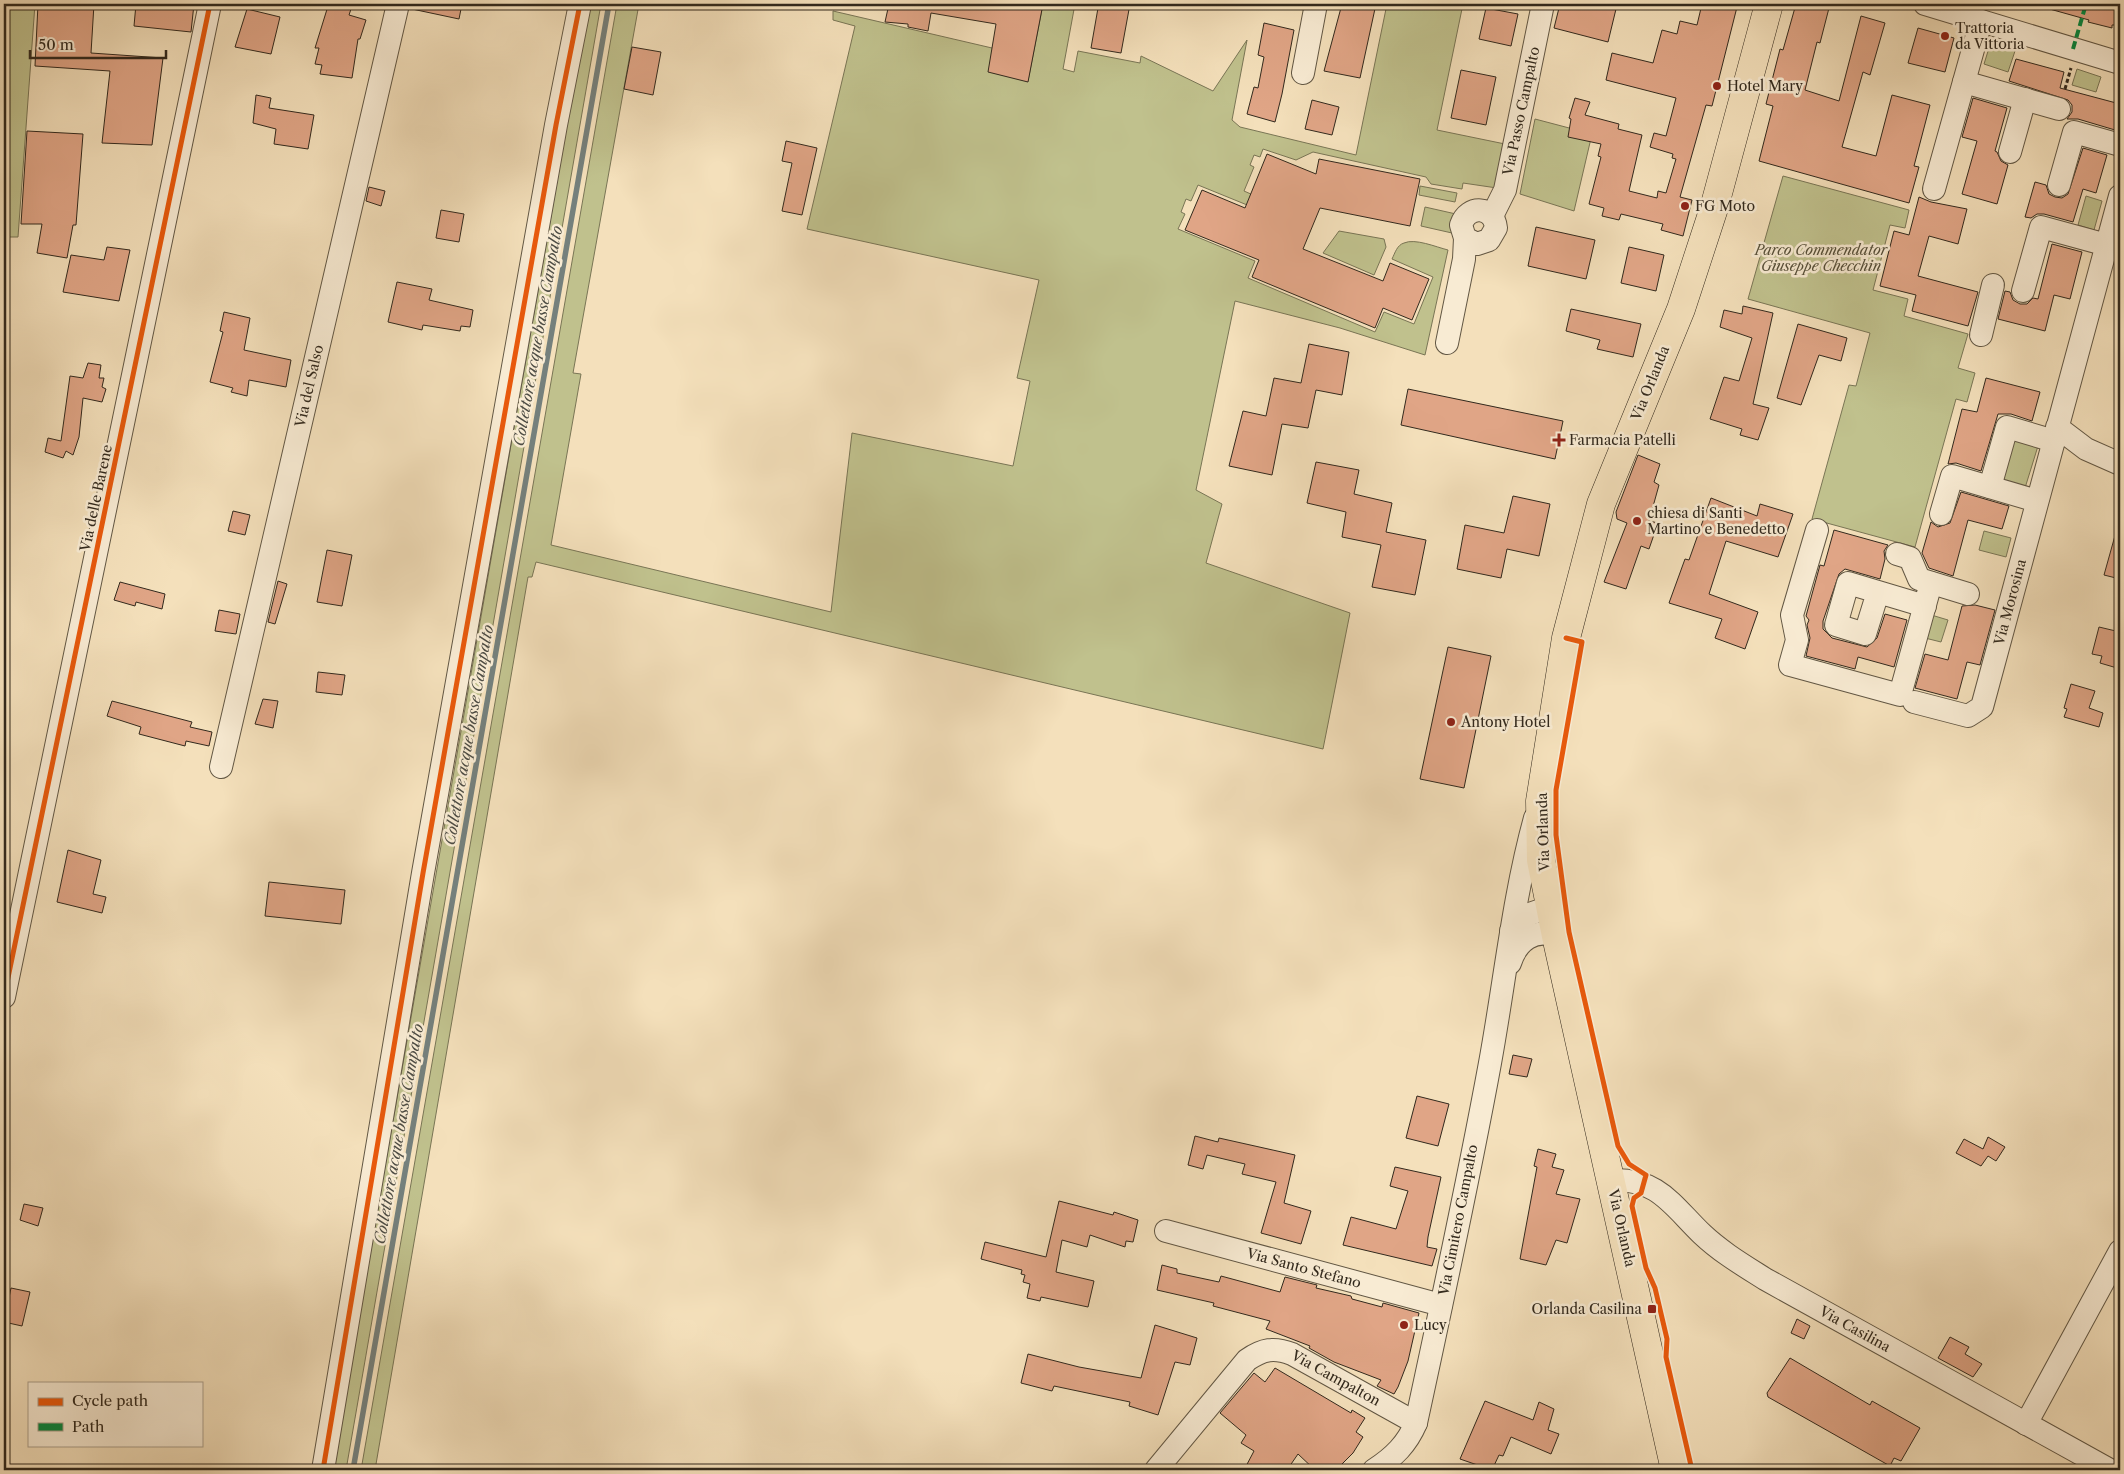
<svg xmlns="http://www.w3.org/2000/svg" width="2124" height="1474" viewBox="0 0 2124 1474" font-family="'Libre Caslon Text',serif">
<rect width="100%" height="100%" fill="#f4e0bb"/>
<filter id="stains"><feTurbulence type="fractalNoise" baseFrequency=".004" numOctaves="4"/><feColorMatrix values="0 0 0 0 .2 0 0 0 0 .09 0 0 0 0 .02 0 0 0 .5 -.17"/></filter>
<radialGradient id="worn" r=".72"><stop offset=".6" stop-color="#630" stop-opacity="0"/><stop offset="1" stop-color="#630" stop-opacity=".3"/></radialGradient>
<g fill="#c0c18d" stroke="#797555">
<path d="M4,4H35L18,237H4Z"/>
<path d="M588,4H601L346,1470H332Z"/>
<path d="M617,4H639L573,373L581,374L551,545L831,612L852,433L1013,466L1030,381L1017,378L1039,280L807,229L855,26L833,20V11L992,48L1028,81L1043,4H1075L1063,69L1074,72L1078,51L1140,63L1141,56L1213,91L1247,40L1232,120L1240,127L1356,155L1387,4H1463L1437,130L1505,144L1497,188L1463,183L1462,189L1431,184L1426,177L1313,152L1296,160L1263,149L1260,157L1254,155L1250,165L1254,167L1244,191L1278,206L1257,209L1198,185L1191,201L1186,199L1181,212L1185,214L1178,229L1255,261L1248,278L1375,332L1384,312L1414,324L1433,277L1392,259C1395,253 1397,245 1404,243C1415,238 1436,247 1448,250L1425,355L1340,328L1235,301L1196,490L1222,504L1206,563L1350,613L1323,749L536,562L532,577H528L375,1470H361Z"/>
<path d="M1995,45L2015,51L2008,72L1984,64L1989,48L1994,49Z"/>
<path d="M2077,69L2101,77L2096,92L2072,85Z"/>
<path d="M1535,119L1592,134L1574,211L1520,194Z"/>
<path d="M1783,176L1909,210L1905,228L1890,225L1873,290L1908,299L1904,316L1968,334L1958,368L1975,373L1967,402L1956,399L1915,547L1812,519L1849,385L1856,386L1870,333L1748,299Z"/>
<path d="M1420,186L1457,193L1455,202L1419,195Z"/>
<path d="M2086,196L2102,201L2094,230L2078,225Z"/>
<path d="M1425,207L1456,214L1452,233L1421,226Z"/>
<path d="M1339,231L1384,239L1386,247L1374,275L1323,253Z"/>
<path d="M2014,439L2038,446L2025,488L2002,481Z"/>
<path d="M1984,531L2011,538L2006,557L1979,550Z"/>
<path d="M1928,614L1948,620L1941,642L1921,637Z"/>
</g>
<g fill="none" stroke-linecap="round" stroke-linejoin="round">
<path stroke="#75807c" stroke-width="5.5" d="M353,1470L609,4"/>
</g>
<g fill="#e0a586" stroke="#32291d">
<path d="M38,4H94L91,53L163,58L152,145L102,143L110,71L35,66Z"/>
<path d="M136,4H194L191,32L134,26Z"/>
<path d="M336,4L351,9L349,15L366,20L360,39H358L352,78L320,74L322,65L315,64L319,48H315L328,6L336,8Z"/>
<path d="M413,4H462L459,19L412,9Z"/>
<path d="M889,4H1043L1028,82L988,72L996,24L931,13L928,31L908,27V24L885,22Z"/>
<path d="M1105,4H1130L1121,53L1091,48L1098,8L1104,9Z"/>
<path d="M1342,4H1376L1360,78L1324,71Z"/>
<path d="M1560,4H1614L1613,8L1616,9L1608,42L1554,28Z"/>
<path d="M1702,4H1722L1737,7L1712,106L1706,105L1680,197L1692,200L1683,236L1661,230L1663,224L1621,214L1619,220L1602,216L1604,208L1589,204L1601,157L1598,156L1601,144L1568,137L1571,119L1569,118L1575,98L1590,102L1585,115L1619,124L1618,129L1642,135L1629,191L1657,198L1658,191L1666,193L1676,159L1672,158L1673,154L1650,147L1654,133L1666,136L1676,98L1606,80L1612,53L1653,63L1662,30L1677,34L1680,21L1697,25Z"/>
<path d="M1796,4H1815L1829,8L1820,43L1817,42L1805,90L1839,101L1861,16L1885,23L1870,75L1863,72L1842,147L1876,156L1892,95L1930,105L1914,166L1919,167L1909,203L1759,161L1773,106L1766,104L1780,49L1783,50Z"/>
<path d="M2047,4H2120V25H2112V28L2088,22L2089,20L2046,8Z"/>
<path d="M1486,8L1518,14L1511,46L1479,39Z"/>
<path d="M247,9L280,17L271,54L235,47Z"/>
<path d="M1264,23L1294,30L1282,94L1275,122L1247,114L1254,87L1258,88L1264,57L1258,55Z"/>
<path d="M1918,28L1954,38L1945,72L1908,63Z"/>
<path d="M632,47L661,52L653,95L624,89Z"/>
<path d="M2016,59L2064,72L2060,88L2120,104L2115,130L2078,119H2067L2072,112V105L2068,100L2009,81Z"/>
<path d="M1461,70L1496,77L1486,125L1451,118Z"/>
<path d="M256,95L271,98L269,108L314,115L308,149L274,144L276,129L253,123Z"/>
<path d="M1973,98L2007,108L1995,151L1997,152L2001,161L2008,165L1997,204L1962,194L1977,141L1962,137Z"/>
<path d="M1312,100L1339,107L1332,135L1305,129Z"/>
<path d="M27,131L83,134L76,225H73L67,258L37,253L42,224H21Z"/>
<path d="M786,141L817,148L802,215L782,211L792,163L782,161Z"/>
<path d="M2083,148L2107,155L2096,193L2083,189L2073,222L2044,214H2037L2031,218L2025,217L2035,182L2046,185L2049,194L2055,197L2062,198L2068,194Z"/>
<path d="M1267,154L1316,174L1319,159L1420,179L1410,226L1320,208L1303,249L1383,281L1390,263L1429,279L1412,320L1383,308L1375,328L1252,277L1259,260L1185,230L1202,190L1245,208Z"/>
<path d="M369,187L385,191L381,206L366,201Z"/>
<path d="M1919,197L1931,202L1967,209L1958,244L1929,236L1918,276L1978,292L1968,326L1912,311L1916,295L1880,286L1894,231L1909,235Z"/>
<path d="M441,210L464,214L459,242L436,238Z"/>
<path d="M1536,227L1595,240L1586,279L1528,266Z"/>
<path d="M2052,244L2082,252L2070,299L2054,295L2045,331L1998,319L2005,291L2010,292L2013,300L2020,304H2027L2033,298L2038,299Z"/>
<path d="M107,247L130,250L119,301L63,292L71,255L104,260Z"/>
<path d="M1629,247L1664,255L1656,291L1621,283Z"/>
<path d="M397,282L432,289L429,300L473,310L470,327L461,326L460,331L423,325L422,330L388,322Z"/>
<path d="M1743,306L1773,313L1753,404L1769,408L1758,440L1740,435L1742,429L1710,419L1724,377L1739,381L1752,338L1720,327L1724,310L1742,314Z"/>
<path d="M1571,309L1641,324L1633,357L1597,349L1600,340L1566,331Z"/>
<path d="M224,312L250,318L244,350L291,360L286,387L249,380L247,396L231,392L233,388L210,382L223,332L220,331Z"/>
<path d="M1798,324L1847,338L1841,361L1819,355L1801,405L1777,398Z"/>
<path d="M1309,344L1349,352L1342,395L1316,390L1308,428L1282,424L1272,475L1229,466L1243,411L1266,416L1274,378L1301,383Z"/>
<path d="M88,363L101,365L99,378H104L102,387L106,389L102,402L83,398L79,437L73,455L66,451L63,458L45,452L48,438L61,441L70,376L83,378Z"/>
<path d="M1986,378L2040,392L2032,421L2011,414H1998L1981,471L1956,463L1948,464L1962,409L1977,412Z"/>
<path d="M1408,389L1563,421L1555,459L1401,425Z"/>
<path d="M1638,455L1660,464L1654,482L1659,485L1649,521L1658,523L1649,549L1641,546L1626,589L1604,582L1627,523L1617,519L1616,512Z"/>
<path d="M1316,462L1359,470L1354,494L1392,503L1386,532L1426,540L1415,595L1372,587L1381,545L1342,537L1346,512L1307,503Z"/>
<path d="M1961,492L2009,506L2002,529L1968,520L1953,576L1929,568L1922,553L1931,522L1938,527L1950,523Z"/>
<path d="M1513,496L1550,504L1539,556L1507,549L1501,578L1457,569L1465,525L1504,533Z"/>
<path d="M1711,498L1757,516L1760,504L1793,514L1778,557L1726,541L1709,594L1758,612L1745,649L1715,638L1722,619L1669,603L1685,559L1689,560Z"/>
<path d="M233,511L250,515L245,535L228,531Z"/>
<path d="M1834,530L1888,545L1884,551L1885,559L1880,579L1845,569L1839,574L1823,621V629L1832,638L1867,647L1877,638L1885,614L1907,620L1894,667L1858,657L1855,669L1806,656L1810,638L1807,625L1809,620L1806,616L1820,565L1824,566Z"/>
<path d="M2116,532L2120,533V579L2104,575Z"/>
<path d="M327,550L352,555L342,606L317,602Z"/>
<path d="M278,581L287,584L275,624L268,622Z"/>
<path d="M120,582L165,594L162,609L136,602L135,606L114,600Z"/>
<path d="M1975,605L1995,610L1980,665L1967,662L1957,699L1915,688L1925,654L1948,660L1962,606Z"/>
<path d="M219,610L240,614L236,634L215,631Z"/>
<path d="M2099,627L2120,632V657L2117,668L2100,663L2102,656L2092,654Z"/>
<path d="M1448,647L1491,656L1464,788L1420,779Z"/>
<path d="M318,672L345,675L342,695L316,692Z"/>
<path d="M2071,684L2095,691L2089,708L2103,713L2099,727L2064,717L2067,709L2064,708Z"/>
<path d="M263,699L278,701L273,728L255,724Z"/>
<path d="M112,701L192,722L190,727L212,732L209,746L186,741L185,746L139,734L141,727L107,716Z"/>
<path d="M68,850L101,860L93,894L106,897L102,913L57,902Z"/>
<path d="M269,882L345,890L341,924L265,916Z"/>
<path d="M1513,1055L1532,1059L1527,1077L1509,1074Z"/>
<path d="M1417,1096L1449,1104L1438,1146L1406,1138Z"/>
<path d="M1195,1136L1218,1142L1219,1138L1295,1155L1284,1203L1311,1211L1301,1244L1261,1233L1276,1182L1242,1174L1245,1164L1207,1155L1203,1169L1188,1165Z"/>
<path d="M1988,1137L2005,1147L1996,1161L1988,1156L1981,1166L1956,1153L1964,1139L1983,1149Z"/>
<path d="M1538,1149L1556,1154L1552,1167L1564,1170L1556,1194L1580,1199L1567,1243L1556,1240L1546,1265L1520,1259L1537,1167L1534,1166Z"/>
<path d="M1395,1167L1441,1177L1428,1237L1427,1247L1437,1249L1432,1266L1343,1245L1351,1217L1396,1229L1408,1191L1390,1186Z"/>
<path d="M1059,1201L1113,1215L1114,1212L1138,1220L1133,1242L1126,1241L1125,1247L1090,1235L1087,1247L1062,1240L1056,1272L1094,1281L1088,1307L1041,1297L1040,1301L1027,1298L1030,1284L1023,1282L1025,1275L1021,1274L1022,1270L981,1259L985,1242L1046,1257Z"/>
<path d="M24,1204L43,1208L38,1226L20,1220Z"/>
<path d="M1162,1265L1177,1269V1273L1219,1282L1221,1276L1280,1292L1285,1277L1317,1285L1316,1288L1351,1296L1352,1299L1382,1307L1383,1303L1419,1313L1408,1361L1398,1387L1394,1394L1381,1388L1377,1386L1381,1380L1334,1362L1309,1348L1310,1346L1266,1329L1270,1321L1213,1306L1214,1303L1157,1290Z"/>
<path d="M11,1288L30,1292L22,1326L4,1322Z"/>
<path d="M1797,1319L1810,1326L1804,1339L1791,1333Z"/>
<path d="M1155,1325L1197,1338L1190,1365L1175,1362L1158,1415L1129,1406L1130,1402L1054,1386L1052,1391L1021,1383L1028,1354L1079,1367L1141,1378Z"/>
<path d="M1950,1337L1969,1347L1965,1354L1982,1364L1973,1377L1938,1358Z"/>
<path d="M1790,1358L1870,1405L1872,1401L1920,1428L1901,1461L1894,1458L1890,1466L1768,1397L1767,1393Z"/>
<path d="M1275,1368L1351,1413L1352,1410L1365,1418L1356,1432L1363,1437L1353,1453L1336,1470H1315L1298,1454L1287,1470H1244L1254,1451L1241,1443L1246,1435L1220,1413L1254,1373L1265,1382Z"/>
<path d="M1485,1401L1533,1420L1539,1402L1554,1409L1548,1430L1559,1434L1551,1454L1511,1437L1503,1456L1499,1455L1492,1470L1460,1459Z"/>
</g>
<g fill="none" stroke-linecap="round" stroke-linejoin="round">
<defs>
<g id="minor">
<path d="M1925,4L2120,63"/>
<path d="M1303,73L1316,4"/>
<path d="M1964,82L2059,109"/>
<path d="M2010,152L2025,99"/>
<path d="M2059,185L2074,132L2120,145"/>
<path d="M1934,189L1981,21"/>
<path d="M1492,216L1505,190L1543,4"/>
<path d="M2023,291L2041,227L2107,245"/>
<path d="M1981,335L1993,285"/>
<path d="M1447,343L1464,259L1465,238L1461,225C1468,204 1494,206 1496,228L1489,240L1477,244L1465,238"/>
<path d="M2057,427L2086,449L2120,464"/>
<path d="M1990,487L2007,427L2054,441"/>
<path d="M1941,514L1952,476L2037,501"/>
<path d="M1817,530L1792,615L1797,640L1790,665L1900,695L1931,583"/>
<path d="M1897,554L1910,558L1919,579L1968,594"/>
<path d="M1878,592L1865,634L1836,625L1848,583L1925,606"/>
<path d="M1914,702L1968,716L1982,707L2120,196"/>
<path d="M221,767L398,4"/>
<path d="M1511,931L1524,916L1550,907"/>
<path d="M1510,963C1517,941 1534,928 1556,936"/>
<path d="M4,997L210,4"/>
<path d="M1611,1180C1658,1178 1672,1205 1702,1234C1721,1252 1743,1265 1765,1279L2110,1470"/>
<path d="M1166,1231L1441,1305"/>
<path d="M2026,1424L2120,1251"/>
<path d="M323,1470L423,873L556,125L580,4"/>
<path d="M1156,1470L1247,1360C1263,1349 1274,1347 1292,1354L1416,1423"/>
<path d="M1374,1470C1394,1457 1407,1444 1416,1423C1442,1303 1468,1183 1490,1063C1505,981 1513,898 1535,818"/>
</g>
<path id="major" d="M1675,1470L1556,936L1541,860L1540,801L1566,638L1601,504L1681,309L1714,208L1769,4"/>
</defs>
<use href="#minor" stroke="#625744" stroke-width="24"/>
<use href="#major" stroke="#32291d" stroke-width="29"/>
<path stroke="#32291d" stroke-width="3" stroke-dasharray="4 2.5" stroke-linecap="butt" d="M2065,89L2071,68"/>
<use href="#minor" stroke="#f8ebd3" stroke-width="22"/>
<use href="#major" stroke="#f4e0bb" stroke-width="28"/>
<path stroke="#00873e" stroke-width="4" stroke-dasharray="8 4" stroke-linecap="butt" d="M2073,49L2086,4"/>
<defs>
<g id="cycleway">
<path d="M1566,638L1582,642L1556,790V835L1569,932L1618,1146L1629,1164L1646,1175L1641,1193L1634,1198L1632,1206L1646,1268L1655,1288L1667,1339L1666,1357L1692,1470"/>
<path d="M4,997L210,4"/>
<path d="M323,1470L423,873L556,125L580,4"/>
</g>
</defs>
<use href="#cycleway" stroke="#f8ebd3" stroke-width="8"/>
<use href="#cycleway" stroke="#e8590c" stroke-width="5"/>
</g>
<g fill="#8f2418" stroke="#f8ebd3" stroke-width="2">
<circle cx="1945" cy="36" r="5"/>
<circle cx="1717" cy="86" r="5"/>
<circle cx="1685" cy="206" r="5"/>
<path d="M1556.5 432.5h5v5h5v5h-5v5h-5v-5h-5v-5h5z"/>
<circle cx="1637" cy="521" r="5"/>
<circle cx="1451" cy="722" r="5"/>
<rect x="1647" y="1304" width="10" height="10" rx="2.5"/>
<circle cx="1404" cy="1325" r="5"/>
</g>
<g text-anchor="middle" stroke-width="5" stroke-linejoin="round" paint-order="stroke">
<g font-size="14" fill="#32291d" stroke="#f8ebd3" text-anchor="start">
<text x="1955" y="33">Trattoria<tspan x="1955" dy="16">da Vittoria</tspan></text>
<text x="1727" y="91">Hotel Mary</text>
<text x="1695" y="211">FG Moto</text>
<text x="1569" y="445">Farmacia Patelli</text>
<text x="1647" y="518">chiesa di Santi<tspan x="1647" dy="16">Martino e Benedetto</tspan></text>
<text x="1461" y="727">Antony Hotel</text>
<text x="1642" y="1314" text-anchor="end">Orlanda Casilina</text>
<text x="1414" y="1330">Lucy</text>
</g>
<g font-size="14" fill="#32291d" stroke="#f8ebd3">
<text transform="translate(1521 111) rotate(-78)" y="5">Via Passo Campalto</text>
<text transform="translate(1650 383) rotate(-68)" y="5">Via Orlanda</text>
<text transform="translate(309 386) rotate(-77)" y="5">Via del Salso</text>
<text transform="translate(96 498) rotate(-78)" y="5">Via delle Barene</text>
<text transform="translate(2010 602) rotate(-75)" y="5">Via Morosina</text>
<text transform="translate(1543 832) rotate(-92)" y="5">Via Orlanda</text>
<text transform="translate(1458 1220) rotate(-79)" y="5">Via Cimitero Campalto</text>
<text transform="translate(1622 1228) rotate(77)" y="5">Via Orlanda</text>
<text transform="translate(1304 1268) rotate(15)" y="5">Via Santo Stefano</text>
<text transform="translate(1855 1329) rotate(29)" y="5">Via Casilina</text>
<text transform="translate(1336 1378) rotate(29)" y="5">Via Campalton</text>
</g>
<g font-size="14" font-style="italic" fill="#564f39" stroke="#f8ebd3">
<text x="1821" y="255">Parco Commendator<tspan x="1821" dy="16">Giuseppe Checchin</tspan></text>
</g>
<g font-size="15" font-style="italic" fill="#4e4d45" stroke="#f8ebd3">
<text transform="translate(538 336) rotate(-80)" y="5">Collettore acque basse Campalto</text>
<text transform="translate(469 735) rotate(-80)" y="5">Collettore acque basse Campalto</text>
<text transform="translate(399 1134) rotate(-80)" y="5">Collettore acque basse Campalto</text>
</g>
</g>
<rect width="2124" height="1474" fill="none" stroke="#f4e0bb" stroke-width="20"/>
<rect x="5" y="5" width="2114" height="1464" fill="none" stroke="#32291d" stroke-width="2.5"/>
<rect x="10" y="10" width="2104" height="1454" fill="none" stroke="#32291d"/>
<rect x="28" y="1382" width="175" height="65" fill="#f8ebd3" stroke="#a99d8a"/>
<rect x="38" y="1398" width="25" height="8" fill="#e8590c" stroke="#a99d8a"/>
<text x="72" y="1406" font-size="15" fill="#32291d">Cycle path</text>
<rect x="38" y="1423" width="25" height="8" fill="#00873e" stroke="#a99d8a"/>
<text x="72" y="1432" font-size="15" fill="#32291d">Path</text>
<path d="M30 50v8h136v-8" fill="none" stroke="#32291d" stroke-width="2.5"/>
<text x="38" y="50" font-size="15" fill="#32291d" stroke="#f8ebd3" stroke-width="4" paint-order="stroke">50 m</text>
<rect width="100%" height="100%" filter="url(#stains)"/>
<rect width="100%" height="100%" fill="url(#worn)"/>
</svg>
